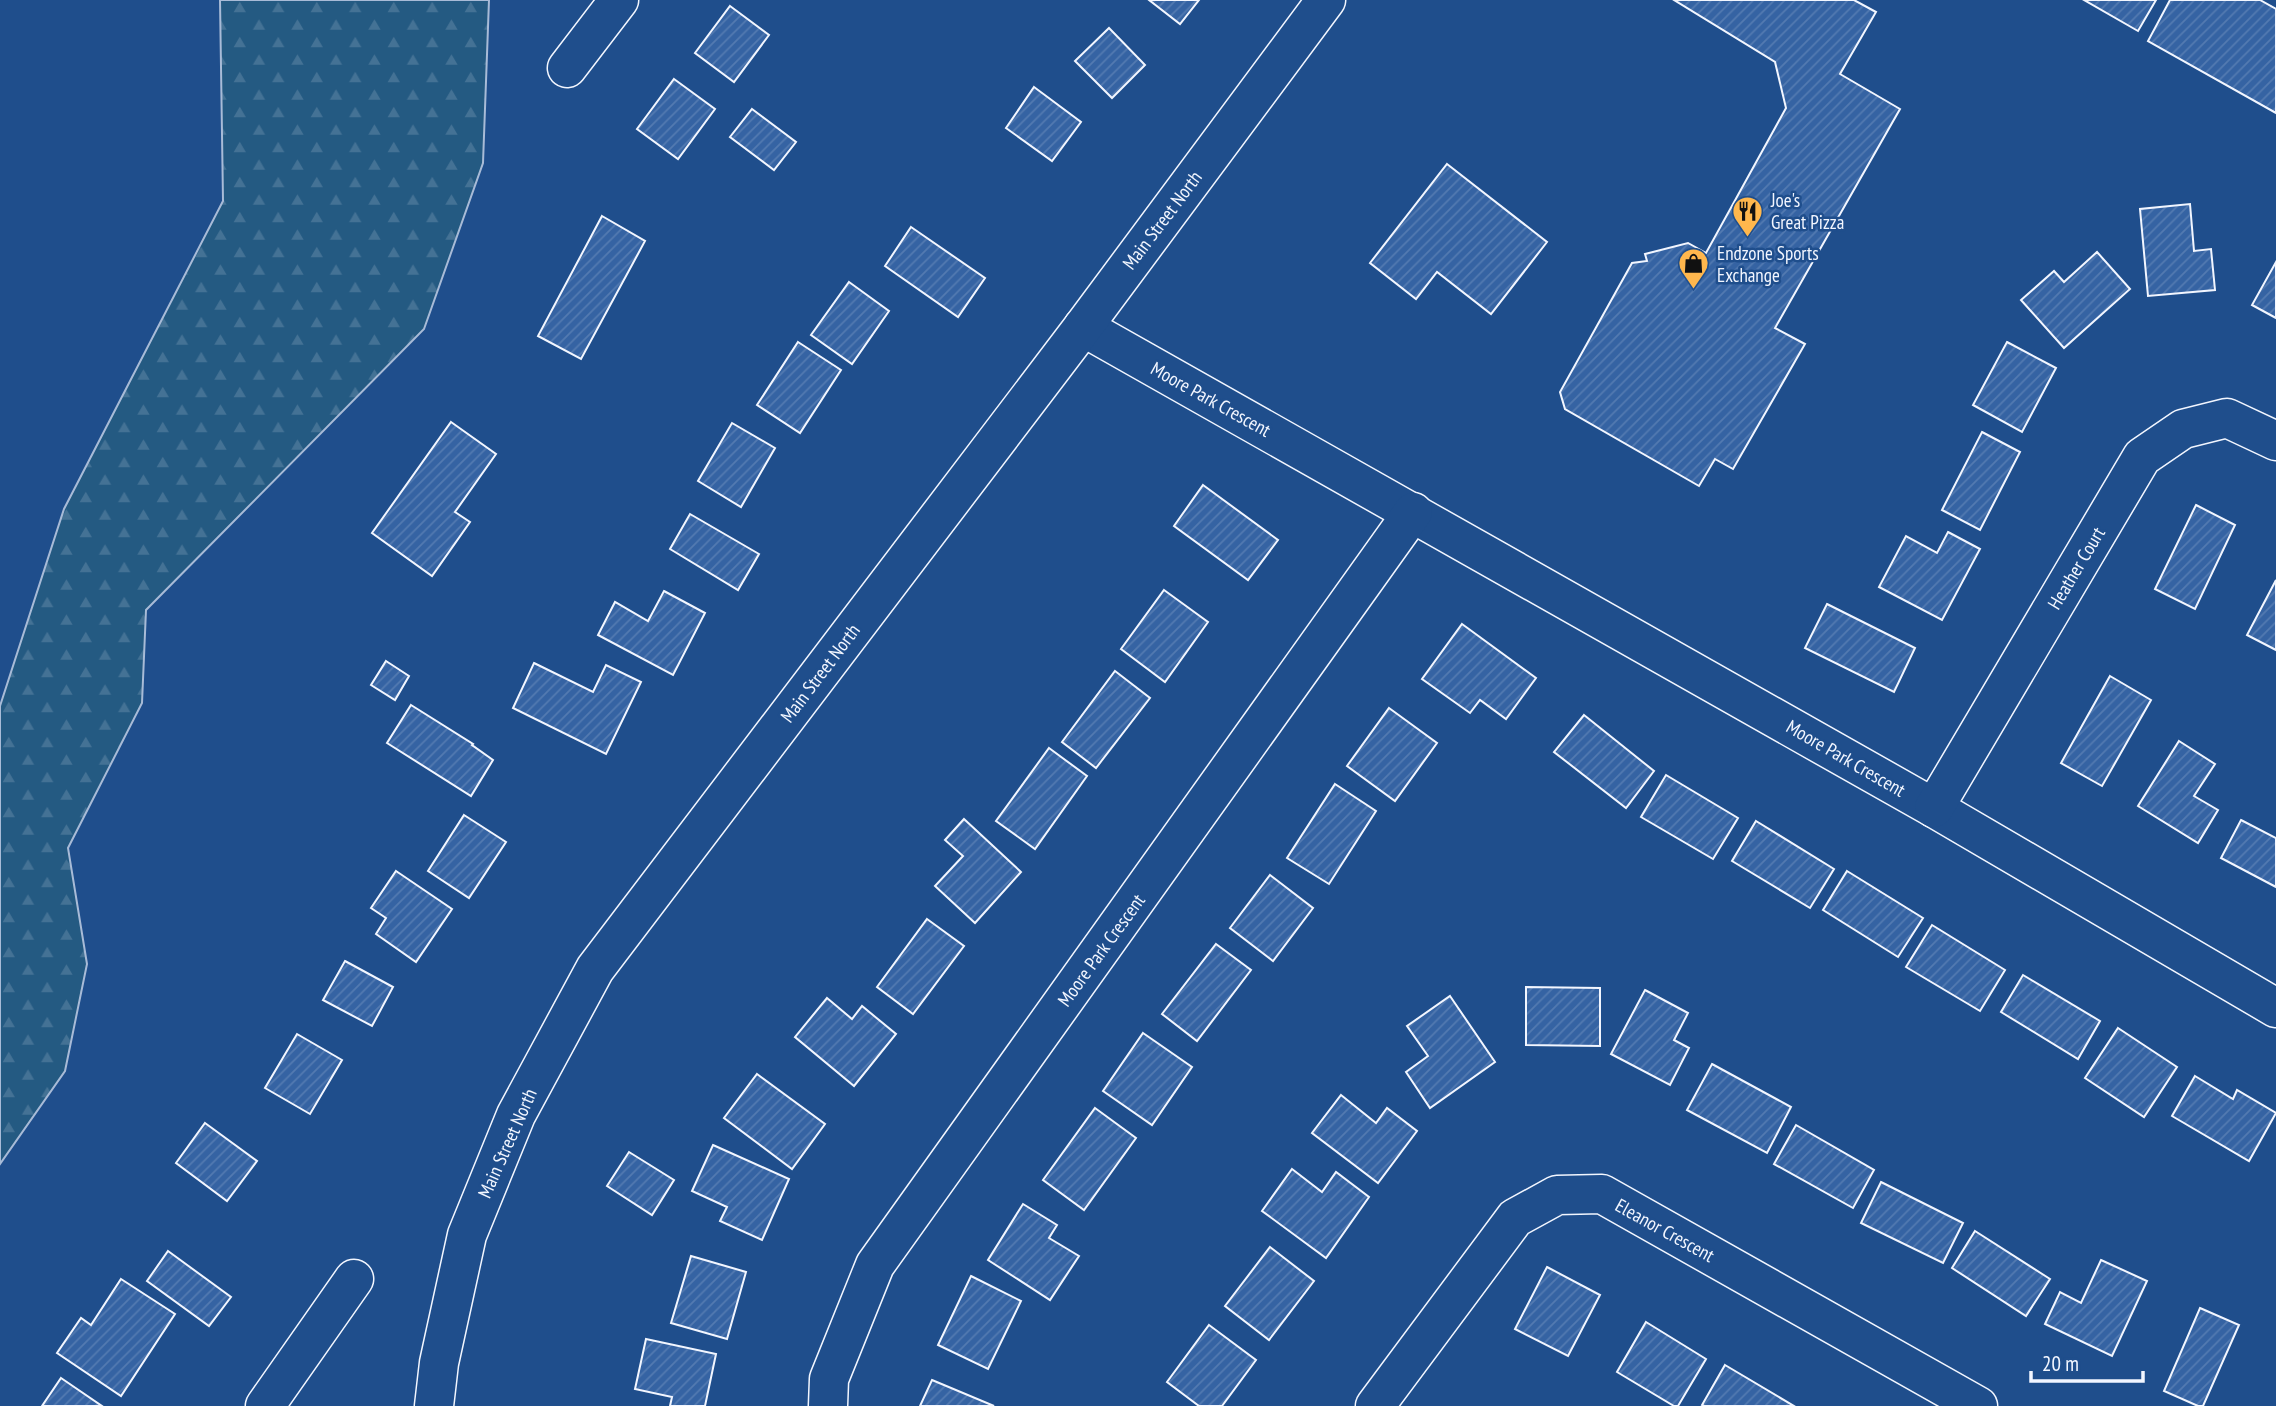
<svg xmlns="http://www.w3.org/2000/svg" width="2276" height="1406" viewBox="0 0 2276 1406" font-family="'PT Sans Narrow',sans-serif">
<defs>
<pattern id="forest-firs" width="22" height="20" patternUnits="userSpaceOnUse" patternTransform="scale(1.75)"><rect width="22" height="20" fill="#245a82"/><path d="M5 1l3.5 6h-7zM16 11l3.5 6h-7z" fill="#447295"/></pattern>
<pattern id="building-hatch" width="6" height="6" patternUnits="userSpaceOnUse" patternTransform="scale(1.75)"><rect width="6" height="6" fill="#3563a3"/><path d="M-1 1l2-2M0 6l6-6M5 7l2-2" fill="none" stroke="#537ab1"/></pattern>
</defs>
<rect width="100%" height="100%" fill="#1f4e8c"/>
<path fill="url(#forest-firs)" stroke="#a8bbd7" stroke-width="2" d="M220,0H489L483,163L424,329L146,610L142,703L68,848L87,964L65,1071L0,1164V706L64,509L223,201Z"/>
<g fill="url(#building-hatch)" stroke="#f2f6ff" stroke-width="2">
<path d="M1149,0H1199L1180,24Z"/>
<path d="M1674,0H1854L1876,12L1840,74L1900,109L1775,328L1805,344L1733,469L1715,459L1699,486L1565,409L1560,392L1632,263L1647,261L1645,254L1688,243L1706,253L1786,108L1775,62Z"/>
<path d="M2084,0H2156L2138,31Z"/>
<path d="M2170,0H2260L2276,9V113L2148,41Z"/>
<path d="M730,6L769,35L734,82L695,53Z"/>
<path d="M1109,28L1145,65L1112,98L1075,61Z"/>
<path d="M674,79L715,109L678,159L637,129Z"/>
<path d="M1034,87L1081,122L1052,161L1006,128Z"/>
<path d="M752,109L796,142L774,170L730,137Z"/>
<path d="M1447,164L1547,242L1491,314L1437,272L1416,299L1370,263Z"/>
<path d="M2190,204L2194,251L2211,249L2215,290L2148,296L2140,209Z"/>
<path d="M602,216L645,241L581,359L538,336Z"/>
<path d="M911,227L985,278L958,317L885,266Z"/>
<path d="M2097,252L2130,289L2064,348L2021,300L2054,271L2064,282Z"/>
<path d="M2276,262V318L2252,305Z"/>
<path d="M849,282L889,311L852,364L811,335Z"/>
<path d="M798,342L841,370L800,433L757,405Z"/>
<path d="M2007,342L2056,368L2022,432L1973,405Z"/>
<path d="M451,422L496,454L455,512L470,522L432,576L372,533Z"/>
<path d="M732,423L775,448L741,507L698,481Z"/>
<path d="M1982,432L2020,452L1980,530L1942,510Z"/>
<path d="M1203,485L1278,540L1248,580L1174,526Z"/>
<path d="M2196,505L2235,525L2195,609L2155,589Z"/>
<path d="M690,514L759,554L738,590L670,549Z"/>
<path d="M1948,532L1980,549L1942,620L1879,587L1906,536L1937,553Z"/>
<path d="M2276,580V650L2247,635Z"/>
<path d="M1164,590L1208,622L1165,682L1121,649Z"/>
<path d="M664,591L705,613L673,675L598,635L615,602L648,621Z"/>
<path d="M1827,604L1915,648L1894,692L1805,648Z"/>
<path d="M1462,624L1536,678L1506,719L1480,700L1470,713L1422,679Z"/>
<path d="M386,661L409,676L395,700L371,685Z"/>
<path d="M534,663L593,692L606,665L641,682L606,754L513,708Z"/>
<path d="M1115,671L1150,698L1096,768L1062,742Z"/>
<path d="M2110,676L2151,700L2102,786L2061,763Z"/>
<path d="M411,705L473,744L472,745L493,760L471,796L387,743Z"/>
<path d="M1389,708L1437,743L1395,801L1347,766Z"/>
<path d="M1584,715L1654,771L1626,808L1554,752Z"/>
<path d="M2179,741L2215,764L2194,796L2218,810L2198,843L2138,806Z"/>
<path d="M1049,748L1087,776L1035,849L996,821Z"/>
<path d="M1666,775L1738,818L1713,859L1641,817Z"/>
<path d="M1335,784L1376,811L1329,884L1287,858Z"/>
<path d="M464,815L506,842L469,898L428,871Z"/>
<path d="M964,819L1021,872L975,923L935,886L963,856L945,840Z"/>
<path d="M2241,820L2276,838V887L2221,858Z"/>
<path d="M1756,821L1834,869L1810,908L1732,861Z"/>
<path d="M396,871L452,909L416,962L376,934L386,918L371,908Z"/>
<path d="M1847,871L1923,918L1898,957L1823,910Z"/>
<path d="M1270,875L1313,908L1273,961L1230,928Z"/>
<path d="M927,919L964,946L913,1014L877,987Z"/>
<path d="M1932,925L2005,970L1980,1011L1906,967Z"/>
<path d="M1216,944L1251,970L1197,1041L1162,1014Z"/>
<path d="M345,961L393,987L372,1026L323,1000Z"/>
<path d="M2023,975L2100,1021L2078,1059L2001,1012Z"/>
<path d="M1526,987L1600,988V1046L1526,1045Z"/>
<path d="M1645,990L1688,1013L1674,1040L1689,1048L1670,1085L1611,1054Z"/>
<path d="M1450,996L1495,1062L1430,1108L1406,1072L1428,1056L1407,1026Z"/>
<path d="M827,998L852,1019L862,1006L896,1034L854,1086L795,1037Z"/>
<path d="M2118,1028L2177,1067L2144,1117L2085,1078Z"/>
<path d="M1143,1033L1192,1067L1152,1125L1103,1091Z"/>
<path d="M297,1034L342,1060L310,1114L265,1088Z"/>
<path d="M1712,1064L1791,1107L1767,1153L1687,1110Z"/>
<path d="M757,1074L825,1124L792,1169L724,1118Z"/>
<path d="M2195,1076L2233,1099L2237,1090L2276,1113L2249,1161L2172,1116Z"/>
<path d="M1341,1095L1376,1123L1387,1108L1417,1131L1378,1183L1312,1133Z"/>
<path d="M1095,1108L1136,1138L1084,1210L1043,1180Z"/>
<path d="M205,1123L257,1161L227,1201L176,1163Z"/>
<path d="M1796,1125L1874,1170L1853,1208L1774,1164Z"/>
<path d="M713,1145L789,1179L762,1240L720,1221L727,1207L692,1191Z"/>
<path d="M629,1152L674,1180L652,1215L607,1186Z"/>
<path d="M1292,1169L1322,1192L1336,1172L1369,1197L1326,1258L1262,1211Z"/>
<path d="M1881,1182L1963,1223L1943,1263L1861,1223Z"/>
<path d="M1023,1204L1057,1225L1049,1238L1079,1256L1050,1300L988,1260Z"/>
<path d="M1975,1231L2050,1279L2026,1316L1952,1268Z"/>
<path d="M1270,1247L1314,1281L1269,1340L1225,1306Z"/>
<path d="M168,1251L231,1297L209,1326L147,1281Z"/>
<path d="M691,1256L746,1272L727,1339L671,1323Z"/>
<path d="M2101,1260L2147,1281L2112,1356L2045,1324L2060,1292L2081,1303Z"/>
<path d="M1547,1267L1600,1295L1568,1356L1515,1329Z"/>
<path d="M971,1276L1021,1301L988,1369L938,1345Z"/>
<path d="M121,1279L175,1314L121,1396L57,1353L81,1318L91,1325Z"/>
<path d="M2200,1308L2239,1325L2203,1406H2198L2164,1391Z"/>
<path d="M1646,1322L1706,1359L1678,1406H1674L1617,1372Z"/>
<path d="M1209,1325L1256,1360L1222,1406H1199L1167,1382Z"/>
<path d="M646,1339L716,1354L705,1406H670L672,1397L635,1389Z"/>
<path d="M1725,1365L1794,1406H1704L1702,1405Z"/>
<path d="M61,1378L102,1406H42Z"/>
<path d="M932,1380L994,1406H920Z"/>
</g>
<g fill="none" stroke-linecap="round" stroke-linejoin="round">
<defs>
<g id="minor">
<path d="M567,68L619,0"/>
<path d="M1083,327L1934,808L2276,1008"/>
<path d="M1934,808L2142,457L2183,429L2227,418L2276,441"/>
<path d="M265,1406L354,1279"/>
<path d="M828,1406L829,1379L875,1265L1413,512"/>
<path d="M1375,1406L1515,1218L1557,1195L1602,1194L1978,1406"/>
</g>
<path id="major" d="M434,1406L439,1363L467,1235L516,1115L595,969L1083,327L1326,0"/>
</defs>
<use href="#minor" stroke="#f2f6ff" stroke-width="41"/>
<use href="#major" stroke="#f2f6ff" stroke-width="41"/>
<use href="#minor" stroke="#1f4e8c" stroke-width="38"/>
<use href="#major" stroke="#1f4e8c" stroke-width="38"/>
</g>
<defs>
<symbol id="restaurant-pin" viewBox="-11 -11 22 30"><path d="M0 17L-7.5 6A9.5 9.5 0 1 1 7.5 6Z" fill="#ffb74d" stroke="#1f4e8c"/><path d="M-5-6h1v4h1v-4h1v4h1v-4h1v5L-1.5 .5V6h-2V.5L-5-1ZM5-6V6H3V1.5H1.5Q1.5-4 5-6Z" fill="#111"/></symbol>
<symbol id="shop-pin" viewBox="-11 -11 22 30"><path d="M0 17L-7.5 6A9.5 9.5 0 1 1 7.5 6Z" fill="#ffb74d" stroke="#1f4e8c"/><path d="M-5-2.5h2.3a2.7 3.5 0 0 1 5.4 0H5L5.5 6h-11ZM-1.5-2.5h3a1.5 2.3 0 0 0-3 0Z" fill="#111"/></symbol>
</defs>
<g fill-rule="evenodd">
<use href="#restaurant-pin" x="1730" y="194" width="35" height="47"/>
<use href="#shop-pin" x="1676" y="246" width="35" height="47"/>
</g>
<g text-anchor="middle" stroke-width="5" stroke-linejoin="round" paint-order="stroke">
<g font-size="19" fill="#f2f6ff" stroke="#1f4e8c" text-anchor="start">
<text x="1771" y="207">Joe's<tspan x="1771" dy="22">Great Pizza</tspan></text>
<text x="1717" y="260">Endzone Sports<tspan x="1717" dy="22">Exchange</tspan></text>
</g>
<g font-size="19" fill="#f2f6ff" stroke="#1f4e8c">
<text transform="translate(1162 220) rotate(-53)" y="7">Main Street North</text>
<text transform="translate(1211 399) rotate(29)" y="7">Moore Park Crescent</text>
<text transform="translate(2076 568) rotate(-59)" y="7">Heather Court</text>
<text transform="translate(820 673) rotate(-53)" y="7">Main Street North</text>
<text transform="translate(1846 758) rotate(30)" y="7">Moore Park Crescent</text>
<text transform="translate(1101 950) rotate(-54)" y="7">Moore Park Crescent</text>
<text transform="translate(507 1143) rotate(-66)" y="7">Main Street North</text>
<text transform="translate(1665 1230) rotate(29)" y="7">Eleanor Crescent</text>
</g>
</g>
<path d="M2031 1371v10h112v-10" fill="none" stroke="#f2f6ff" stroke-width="3.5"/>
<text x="2042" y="1371" font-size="21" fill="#f2f6ff" stroke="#1f4e8c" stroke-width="5" paint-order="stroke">20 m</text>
</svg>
